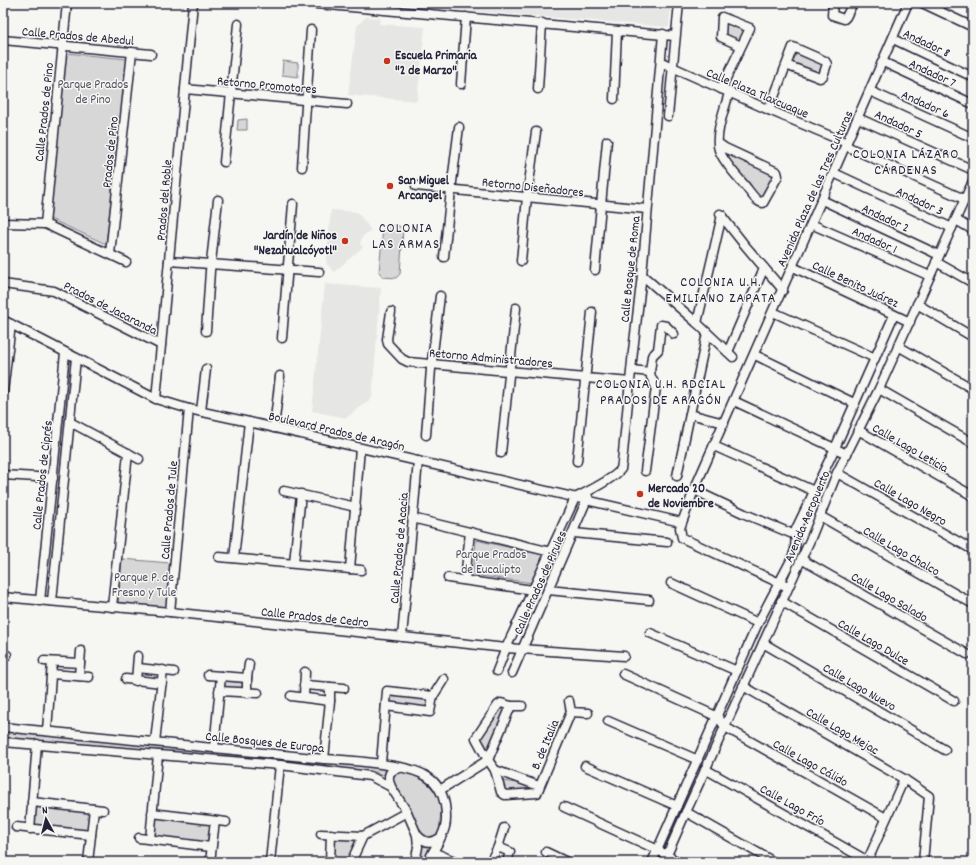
<svg xmlns="http://www.w3.org/2000/svg" width="976" height="865" viewBox="0 0 976 865" font-family="Dekko,sans-serif">
<rect width="100%" height="100%" fill="#f6f6f2"/>
<filter id="ink" filterUnits="userSpaceOnUse"><feTurbulence type="fractalNoise" baseFrequency=".025" numOctaves="2"/><feDisplacementMap in="SourceGraphic" scale="8" xChannelSelector="R" yChannelSelector="G"/><feConvolveMatrix kernelMatrix="1 2 1 2 8 2 1 2 1" color-interpolation-filters="sRGB"/></filter>
<g filter="url(#ink)">
<g fill="#e6e6e4">
<path d="M375,3H671L669,27Z"/>
<path d="M366,17L380,18L379,24L425,27L417,101L348,95L357,26Z"/>
<path d="M331,210L357,212L371,230L362,237L360,244L363,247L334,272L326,263Z"/>
<path d="M325,284L381,288L372,398L346,418L312,411Z"/>
</g>
<g fill="#d7d7d7" stroke="#7c7c89">
<path d="M725,22L745,30L740,41L723,34Z"/>
<path d="M794,52L823,64L819,74L790,62Z"/>
<path d="M66,53L127,59L106,244L48,218Z"/>
<path d="M283,61L298,63V77L282,75Z"/>
<path d="M247,119V130H237L238,120Z"/>
<path d="M723,150L776,173L762,202L744,182Z"/>
<path d="M387,225L399,226L403,229L400,274L396,278L383,277L379,272L383,228Z"/>
<path d="M476,540L543,555L533,583L473,575Z"/>
<path d="M122,559L170,563L166,607L118,603Z"/>
<path d="M223,680L243,683L242,690L223,688Z"/>
<path d="M389,693L429,698L427,709L389,704Z"/>
<path d="M498,708L507,710L490,743L488,754L479,737Z"/>
<path d="M3,730L338,759L386,769V773L382,775L376,772L3,738Z"/>
<path d="M404,771L416,775L425,780L436,793L441,804V810L439,832L432,839L424,837L392,785C392,776 394,772 404,771Z"/>
<path d="M501,781L533,785L531,793L505,794Z"/>
<path d="M36,804L89,811L87,831L32,826Z"/>
<path d="M155,815L197,820L210,825L207,843L152,836Z"/>
<path d="M333,837L357,839L347,862H332Z"/>
<path d="M420,842L425,845L436,844L426,862H419L422,855Z"/>
</g>
<g fill="none" stroke-linecap="round" stroke-linejoin="round">
<defs>
<g id="minor">
<path d="M306,3L675,36"/>
<path d="M833,3L832,15L844,19L846,17L853,3"/>
<path d="M922,3L973,27"/>
<path d="M893,39L973,77"/>
<path d="M3,40L151,54"/>
<path d="M661,62L769,110L847,143"/>
<path d="M883,62L973,104"/>
<path d="M461,84L466,17"/>
<path d="M185,89L347,104"/>
<path d="M538,89L542,23"/>
<path d="M721,89L750,28L722,17L721,37L741,46"/>
<path d="M870,91L973,138"/>
<path d="M614,99L617,31"/>
<path d="M769,110L793,47L825,61L827,64L823,76L820,78L786,65"/>
<path d="M668,116L679,3"/>
<path d="M858,118L973,170"/>
<path d="M718,143L725,148L777,172L778,176L763,203C757,203 750,192 746,187C737,176 724,163 719,150C714,135 725,108 729,93"/>
<path d="M846,146L964,199"/>
<path d="M224,162L238,24"/>
<path d="M302,167L311,30"/>
<path d="M834,173L952,228"/>
<path d="M416,186L647,209"/>
<path d="M822,200L939,255"/>
<path d="M720,214L743,243L783,290"/>
<path d="M956,220L973,230"/>
<path d="M3,223L45,224L126,262"/>
<path d="M45,224L67,3"/>
<path d="M811,224L930,276"/>
<path d="M110,254L132,52"/>
<path d="M444,257L451,190L459,127"/>
<path d="M169,261L319,272"/>
<path d="M521,261L527,197L536,132"/>
<path d="M936,262L973,283"/>
<path d="M793,267L910,322"/>
<path d="M595,270L607,141"/>
<path d="M642,275L697,323L733,357"/>
<path d="M3,284L54,291L161,345"/>
<path d="M917,304L973,337"/>
<path d="M391,312L387,339L388,344L402,359L408,362L630,382"/>
<path d="M773,312L875,358"/>
<path d="M3,320L156,399L189,409L249,422L681,522"/>
<path d="M697,323L722,215"/>
<path d="M206,331L210,271L218,200"/>
<path d="M282,338L293,204"/>
<path d="M898,346L973,389"/>
<path d="M728,352L764,268"/>
<path d="M755,355L854,403"/>
<path d="M632,370L650,372L651,377L656,387L645,471"/>
<path d="M650,372L652,356L658,350L661,325L666,326L674,334"/>
<path d="M879,389L973,443"/>
<path d="M3,392L11,324"/>
<path d="M156,399L193,3"/>
<path d="M734,401L847,454"/>
<path d="M201,411L206,369"/>
<path d="M690,414L724,423"/>
<path d="M70,422L139,459"/>
<path d="M274,428L280,376"/>
<path d="M858,430L973,496"/>
<path d="M426,435L431,369L440,296"/>
<path d="M714,446L814,491"/>
<path d="M501,453L516,308"/>
<path d="M577,461L592,312"/>
<path d="M837,473L973,550"/>
<path d="M3,475L53,478"/>
<path d="M677,476L707,333"/>
<path d="M694,490L745,514L795,535"/>
<path d="M284,491L356,507"/>
<path d="M575,498C585,493 615,478 621,469C621,469 622,463 622,463L633,351L642,275L663,34"/>
<path d="M820,516L973,604"/>
<path d="M412,518L551,552"/>
<path d="M574,533L667,542"/>
<path d="M219,557L361,570"/>
<path d="M234,558L249,422"/>
<path d="M801,559L967,654"/>
<path d="M294,563L301,494"/>
<path d="M350,569L360,448"/>
<path d="M448,578L533,590"/>
<path d="M465,580L470,532"/>
<path d="M671,583L758,623"/>
<path d="M788,587L682,538L680,528L694,490L908,3"/>
<path d="M548,590L649,600"/>
<path d="M3,597L170,612L506,648L624,656"/>
<path d="M40,601L65,353"/>
<path d="M52,601L76,358"/>
<path d="M781,601L954,701"/>
<path d="M112,607L128,453"/>
<path d="M170,612L189,409"/>
<path d="M650,633L737,671"/>
<path d="M402,637L418,461"/>
<path d="M763,643L945,750"/>
<path d="M3,655H7"/>
<path d="M44,661L80,663"/>
<path d="M138,668L174,672"/>
<path d="M497,671L506,648L575,498"/>
<path d="M512,673L588,497"/>
<path d="M52,674L89,677"/>
<path d="M623,674L718,717L725,727L886,818"/>
<path d="M208,675L247,678"/>
<path d="M79,676L81,651"/>
<path d="M126,679L162,683"/>
<path d="M136,681L138,656"/>
<path d="M304,685L344,688"/>
<path d="M743,686L904,779L929,796L923,862"/>
<path d="M219,691L258,693"/>
<path d="M247,693V678L249,664"/>
<path d="M291,696L330,701"/>
<path d="M304,697L305,672"/>
<path d="M569,701L571,712L588,713"/>
<path d="M386,706L430,712L433,696L444,679"/>
<path d="M522,706H511L501,703L498,705L476,738L488,760L495,770L501,792L505,795L537,793L571,712"/>
<path d="M608,721L698,760"/>
<path d="M3,727L324,759C348,760 370,762 394,766C419,770 440,777 445,805C446,812 447,820 445,827C442,839 433,850 428,862"/>
<path d="M47,731L52,662"/>
<path d="M3,742L280,765L370,776L391,787L407,812L417,835L418,847L415,862"/>
<path d="M155,742L163,670"/>
<path d="M214,748L221,676"/>
<path d="M324,759L330,701V687"/>
<path d="M381,763L387,691L433,696"/>
<path d="M585,766L677,806"/>
<path d="M705,769L868,861"/>
<path d="M495,770L539,786"/>
<path d="M391,787C387,776 388,770 400,768"/>
<path d="M440,790L488,760L511,706"/>
<path d="M32,802L103,810"/>
<path d="M564,807L658,850L678,862"/>
<path d="M686,812L774,862"/>
<path d="M152,813L226,822"/>
<path d="M16,827L91,835"/>
<path d="M30,829L37,744"/>
<path d="M321,834L363,836"/>
<path d="M417,835C425,843 430,844 440,838"/>
<path d="M139,838L211,847"/>
<path d="M150,839L158,755"/>
<path d="M498,847L510,852L507,862"/>
<path d="M433,852L457,862"/>
<path d="M546,852L567,862"/>
<path d="M88,862L94,809"/>
<path d="M210,862L215,821"/>
<path d="M270,862L280,765"/>
<path d="M330,862L331,834"/>
<path d="M351,862L363,836L407,812"/>
<path d="M490,862L498,847L504,828"/>
<path d="M652,862L758,623L791,560L795,550L796,529L835,448L894,315"/>
<path d="M664,862L686,812L811,538L837,473L879,389L973,181"/>
<path d="M867,862L904,779"/>
</g>
</defs>
<use href="#minor" stroke="#22223b" stroke-width="11"/>
<use href="#minor" stroke="#f6f6f2" stroke-width="8"/>
</g>
</g>
<g fill="#c8321e" stroke="#f6f6f2" stroke-width="1.5">
<circle cx="387" cy="61" r="4"/>
<circle cx="390" cy="186" r="4"/>
<circle cx="345" cy="241" r="4"/>
<circle cx="640" cy="494" r="4"/>
</g>
<g text-anchor="middle" stroke-width="3" stroke-linejoin="round" paint-order="stroke">
<g font-size="13" fill="#22223b" stroke="#f6f6f2">
<text transform="translate(78 35) rotate(5)" y="5">Calle Prados de Abedul</text>
<text transform="translate(927 42) rotate(25)" y="5">Andador 8</text>
<text transform="translate(933 72) rotate(25)" y="5">Andador 7</text>
<text transform="translate(267 84) rotate(5)" y="5">Retorno Promotores</text>
<text transform="translate(758 92) rotate(23)" y="5">Calle Plaza Tlaxcuaque</text>
<text transform="translate(926 103) rotate(24)" y="5">Andador 6</text>
<text transform="translate(43 112) rotate(-84)" y="5">Calle Prados de Pino</text>
<text transform="translate(899 123) rotate(25)" y="5">Andador 5</text>
<text transform="translate(109 152) rotate(-84)" y="5">Prados de Pino</text>
<text transform="translate(533 186) rotate(6)" y="5">Retorno Diseñadores</text>
<text transform="translate(814 188) rotate(-66)" y="5">Avenida Plaza de las Tres Culturas</text>
<text transform="translate(163 200) rotate(-85)" y="5">Prados del Roble</text>
<text transform="translate(920 200) rotate(25)" y="5">Andador 3</text>
<text transform="translate(886 217) rotate(25)" y="5">Andador 2</text>
<text transform="translate(875 239) rotate(24)" y="5">Andador 1</text>
<text transform="translate(629 269) rotate(-84)" y="5">Calle Bosque de Roma</text>
<text transform="translate(856 283) rotate(25)" y="5">Calle Benito Juárez</text>
<text transform="translate(111 307) rotate(27)" y="5">Prados de Jacaranda</text>
<text transform="translate(491 357) rotate(5)" y="5">Retorno Administradores</text>
<text transform="translate(337 430) rotate(13)" y="5">Boulevard Prados de Aragón</text>
<text transform="translate(911 447) rotate(30)" y="5">Calle Lago Leticia</text>
<text transform="translate(41 475) rotate(-84)" y="5">Calle Prados de Ciprés</text>
<text transform="translate(911 501) rotate(30)" y="5">Calle Lago Negro</text>
<text transform="translate(168 510) rotate(-85)" y="5">Calle Prados de Tule</text>
<text transform="translate(806 516) rotate(-67)" y="5">Avenida Aeropuerto</text>
<text transform="translate(398 548) rotate(-85)" y="5">Calle Prados de Acacia</text>
<text transform="translate(902 550) rotate(30)" y="5">Calle Lago Chalco</text>
<text transform="translate(539 582) rotate(-66)" y="5">Calle Prados de Pirules</text>
<text transform="translate(890 596) rotate(30)" y="5">Calle Lago Salado</text>
<text transform="translate(315 616) rotate(6)" y="5">Calle Prados de Cedro</text>
<text transform="translate(874 641) rotate(30)" y="5">Calle Lago Dulce</text>
<text transform="translate(860 686) rotate(30)" y="5">Calle Lago Nuevo</text>
<text transform="translate(843 730) rotate(30)" y="5">Calle Lago Mejac</text>
<text transform="translate(265 741) rotate(6)" y="5">Calle Bosques de Europa</text>
<text transform="translate(544 744) rotate(-67)" y="5">B. de Italia</text>
<text transform="translate(811 762) rotate(29)" y="5">Calle Lago Cálido</text>
<text transform="translate(793 804) rotate(29)" y="5">Calle Lago Frío</text>
</g>
<g font-size="13" font-weight="bold" fill="#22223b" stroke="#f6f6f2" text-anchor="start">
<text x="395" y="59">Escuela Primaria<tspan x="395" dy="15">"2 de Marzo"</tspan></text>
<text x="398" y="184">San Miguel<tspan x="398" dy="15">Arcangel</tspan></text>
<text x="337" y="239" text-anchor="end">Jardín de Niños<tspan x="337" dy="15">"Nezahualcóyotl"</tspan></text>
<text x="648" y="492">Mercado 20<tspan x="648" dy="15">de Noviembre</tspan></text>
</g>
<g font-size="13" fill="#4f4f62" stroke="#f6f6f2">
<text x="93" y="88">Parque Prados<tspan x="93" dy="15">de Pino</tspan></text>
<text x="491" y="558">Parque Prados<tspan x="491" dy="15">de Eucalipto</tspan></text>
<text x="144" y="581">Parque P. de<tspan x="144" dy="15">Fresno y Tule</tspan></text>
</g>
<g font-size="14" letter-spacing="1" fill="#22223b" stroke="#f6f6f2">
<text x="906" y="158">COLONIA LÁZARO<tspan x="906" dy="16">CÁRDENAS</tspan></text>
<text x="406" y="232">COLONIA<tspan x="406" dy="16">LAS ARMAS</tspan></text>
<text x="721" y="286">COLONIA U.H.<tspan x="721" dy="16">EMILIANO ZAPATA</tspan></text>
<text x="661" y="388">COLONIA U.H. RDCIAL<tspan x="661" dy="16">PRADOS DE ARAGÓN</tspan></text>
</g>
</g>
<rect width="976" height="865" fill="none" stroke="#f6f6f2" stroke-width="16"/>
<rect x="8" y="8" width="960" height="849" fill="none" stroke="#22223b" stroke-width="1.5" filter="url(#ink)"/>
<g transform="translate(46 819) rotate(353)" stroke="#f6f6f2" stroke-width="3" paint-order="stroke">
<path d="M0-3L7 15L0 10L-7 15Z" fill="#22223b"/>
<text y="-6" font-size="11" font-weight="bold" text-anchor="middle" fill="#22223b">N</text>
</g>
</svg>
